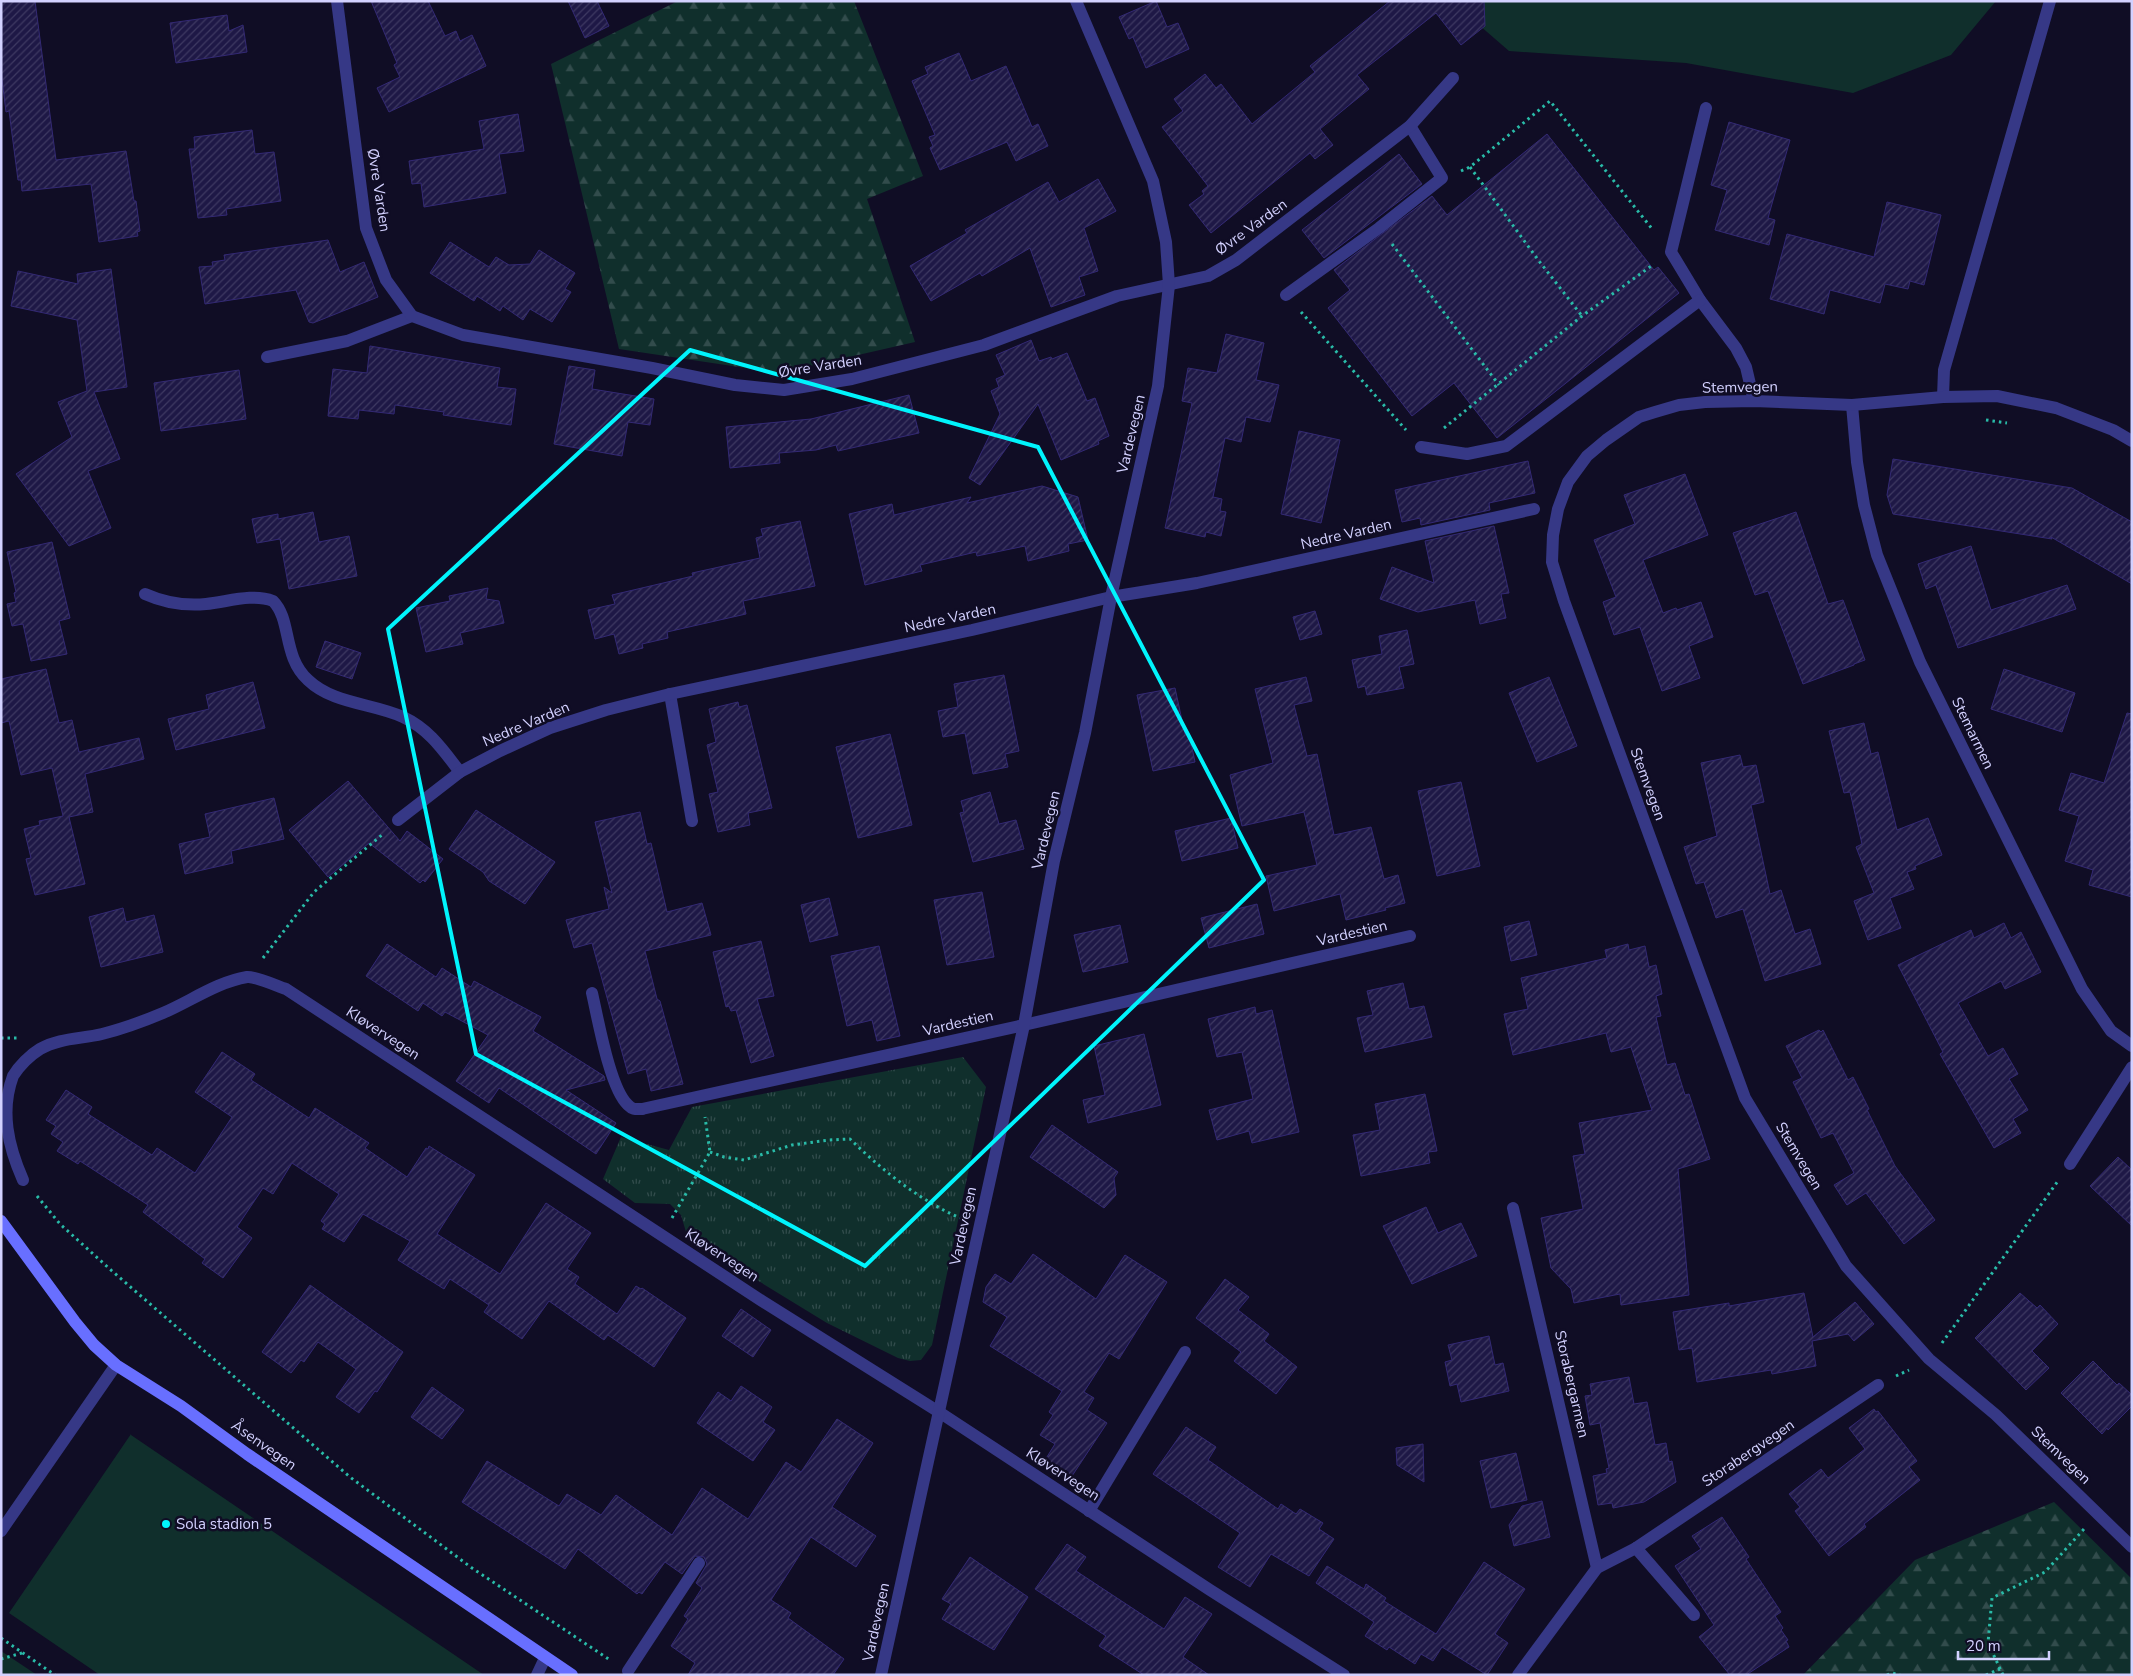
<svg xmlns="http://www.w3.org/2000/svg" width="2133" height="1676" viewBox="0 0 2133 1676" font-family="'Nunito Sans',sans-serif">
<defs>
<pattern id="forest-firs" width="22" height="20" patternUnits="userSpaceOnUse" patternTransform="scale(1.25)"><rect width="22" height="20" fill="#102f2c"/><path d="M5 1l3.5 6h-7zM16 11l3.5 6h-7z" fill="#324c4c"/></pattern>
<pattern id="park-tufts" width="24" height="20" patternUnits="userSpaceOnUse" patternTransform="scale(1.25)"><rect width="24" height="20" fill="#102f2c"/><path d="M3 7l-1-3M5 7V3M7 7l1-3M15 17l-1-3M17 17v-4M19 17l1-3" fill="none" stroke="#324c4c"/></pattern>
<pattern id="building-hatch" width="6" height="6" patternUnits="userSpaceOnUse" patternTransform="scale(1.25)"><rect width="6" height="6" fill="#1e1846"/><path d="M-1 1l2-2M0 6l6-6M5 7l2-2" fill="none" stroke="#3e3962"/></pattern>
</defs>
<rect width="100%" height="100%" fill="#100d25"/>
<g fill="#102f2c">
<path d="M1479,1H1996L1951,55L1853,93L1686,63L1509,51L1479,25Z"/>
<path d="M131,1434V1435L484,1675H100L9,1613Z"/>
<path d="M1,1651L37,1675H1Z"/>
</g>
<g fill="url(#forest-firs)">
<path d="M678,1H854L923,176L867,199L915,342L779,373L619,349L551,64Z"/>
<path d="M2054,1502L2132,1579V1675H1803L1915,1560Z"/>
</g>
<path fill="url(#park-tufts)" d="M963,1057L986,1087L932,1345L921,1360L910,1361L898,1358L827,1323L752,1277L686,1232L681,1215L670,1204L635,1203L603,1179L621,1137L669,1150L692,1107Z"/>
<g fill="url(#building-hatch)" stroke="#332974">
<path d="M1,1H35L56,160L126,151L134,201H136L140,231L137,232L138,236L99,242L91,184L22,191L21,180H18L9,111L6,112L1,71Z"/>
<path d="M371,1H428L445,36L456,31L460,41L472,35L486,66L389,112L377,88L400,77L394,65L397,63Z"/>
<path d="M568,1H597L609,26L585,38Z"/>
<path d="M1156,1L1167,27L1178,23L1189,49L1146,68L1133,37L1129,39L1119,17Z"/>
<path d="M1390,1H1484L1485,26L1461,45L1436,13L1357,75L1369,89L1320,129L1333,145L1315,159L1310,153L1211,233L1189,205L1204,194L1202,191L1208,186L1162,127L1183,111L1174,99L1205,74L1216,88L1221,84L1252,124L1315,72L1310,66Z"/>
<path d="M227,15L229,31L243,25L247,52L176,63L170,23Z"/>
<path d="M959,53L971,81L1006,66L1032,127L1038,124L1048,146L1016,161L1007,142L940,170L930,148L933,146L929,137L935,135L912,81L928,74L925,67Z"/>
<path d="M518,114L524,151L499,154L506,193L424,207L421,183L412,184L409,161L484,149L479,121Z"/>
<path d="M1729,122L1790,140L1768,218L1775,220L1769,245L1715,230L1727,190L1711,185Z"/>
<path d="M252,130L255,154L274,152L281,201L226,209L227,215L198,218L189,149H195L194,137Z"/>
<path d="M1547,134L1654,270L1658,267L1679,293L1497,438L1454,383L1412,416L1328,308L1350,290L1334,270L1432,196L1447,215Z"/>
<path d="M1399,154L1422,184L1324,258L1302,230Z"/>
<path d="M1098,179L1116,211L1084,228L1098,271L1079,277L1085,295L1051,307L1030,248L982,276L980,273L931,301L910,266L967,233L965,230L1048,182L1059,202Z"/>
<path d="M1887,202L1941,215L1924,285L1910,281L1908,289L1885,284L1880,303L1830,290L1824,314L1770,299L1787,234L1874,257Z"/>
<path d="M328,240L340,272L364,262L378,297L313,323L309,322L296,290L205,304L199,267L213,266L212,262L225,260L224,255Z"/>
<path d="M450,242L489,267L496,257L509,265L530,264L539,250L575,273L565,289L571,292L552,322L530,309L523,320L503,306L500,311L477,296L474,301L430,273Z"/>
<path d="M111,269L127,387L94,392L120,459L88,471L111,528L69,546L16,474L72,437L58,402L87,391L77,320L11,306L18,271L78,284L77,274Z"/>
<path d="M1226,334L1264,343L1256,380L1279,385L1270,422L1246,417L1241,442L1225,438L1213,497L1222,499L1220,511L1226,512L1221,536L1206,532L1205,537L1165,528L1192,403L1182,401L1188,368L1217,373Z"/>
<path d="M1031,340L1039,361L1051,357L1052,359L1067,353L1087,401L1095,398L1109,436L1098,441L1099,444L1061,460L1038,404L980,485L969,478L1000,414L991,391L999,387L996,379L1005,375L996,355Z"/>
<path d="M370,346L500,368L497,387L516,389L511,425L443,415L444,412L395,405L394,414L359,410L358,419L328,416L333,369L367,373Z"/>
<path d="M569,366L595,370L592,389L654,399L650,425L628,422L622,456L554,444Z"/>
<path d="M239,370L246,419L161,431L154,383Z"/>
<path d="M909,395L919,433L838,451L836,445L816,450L779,453L780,463L730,468L726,427L811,419Z"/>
<path d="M1299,431L1340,440L1321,523L1281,514Z"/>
<path d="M1893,459L2072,488L2132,522V584L2051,537L2052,539L1893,514L1887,495Z"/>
<path d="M1528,461L1535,493L1489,503L1490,510L1421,525L1420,518L1402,522L1395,490Z"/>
<path d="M1685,474L1708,535L1643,560L1663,613L1676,608L1677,610L1701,602L1713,637L1689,646L1700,678L1662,691L1640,627L1614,635L1603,602L1616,597L1594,540L1635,524L1624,495Z"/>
<path d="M1042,486L1078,497L1088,540L1068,544L1069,551L1028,561L1025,546L977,556L976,552L920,565L922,571L865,585L849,514L892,504L894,515L971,497L967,503Z"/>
<path d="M313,512L319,542L349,536L357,576L289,589L280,539L257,543L252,519L278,514V519Z"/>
<path d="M1796,512L1828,604L1843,600L1865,660L1854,664V665L1803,684L1768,591L1755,595L1733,533Z"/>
<path d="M800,521L815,586L743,601L746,614L667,632L668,638L642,644L643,648L619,654L614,634L595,639L588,610L615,604L612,595L693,576L692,573L760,558L756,538L763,536L761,529Z"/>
<path d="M1494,526L1509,593L1501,594L1506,618L1480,624L1475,600L1418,612L1380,599L1392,567L1434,583L1425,541Z"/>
<path d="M52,542L70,618L59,621L67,654L31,661L23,624L12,626L7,604L16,602L14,593L16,592L7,552Z"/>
<path d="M1971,546L1991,610L2067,585L2076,609L1958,648L1936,585L1926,589L1918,564Z"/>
<path d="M488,588L486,599L499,601L504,623L460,633L463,644L426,652L416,608L450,601L449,596Z"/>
<path d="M1315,611L1322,634L1300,640L1293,617Z"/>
<path d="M1407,630L1414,664L1399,667L1404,688L1367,695L1365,686L1358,688L1352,660L1382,654L1379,636Z"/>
<path d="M325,641L361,653L352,679L316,667Z"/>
<path d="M46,669L59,723L72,720L79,752L139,738L144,759L85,774L93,812L69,817L85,884L35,895L26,859L31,858L24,829L40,825L39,821L63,816L52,768L21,775L9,721L1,723V679Z"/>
<path d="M2004,669L2075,693L2062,732L1991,709Z"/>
<path d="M1004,675L1019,751L1005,754L1008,767L973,774L965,733L943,737L938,711L958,707L954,684Z"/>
<path d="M1306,677L1312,701L1294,705L1307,756L1317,754L1334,835L1371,827L1384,879L1398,875L1405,903L1385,908L1386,910L1346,920L1340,894L1274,911L1266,876L1317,865L1304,812L1242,826L1230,775L1273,763L1255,689Z"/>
<path d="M1549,677L1577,746L1537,762L1509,693Z"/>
<path d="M253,682L265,728L176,750L168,719L209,709L206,695Z"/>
<path d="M1175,688L1185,734L1189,733L1195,762L1153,771L1137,695Z"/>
<path d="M738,702L739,707L747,705L772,808L748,813L750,825L718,832L709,794L718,792L707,745L716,742L709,709Z"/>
<path d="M2127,713L2132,714V897L2089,885L2093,870L2065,861L2079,816L2059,810L2071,773L2104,783Z"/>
<path d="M1864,723L1871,754L1878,752L1897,830L1928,818L1942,855L1915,866L1916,869L1907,872L1914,889L1890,898L1901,928L1868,940L1854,901L1874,893L1856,847L1862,844L1850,792L1844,793L1829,731Z"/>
<path d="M890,734L912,825L858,838L836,747Z"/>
<path d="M1740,755L1743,767L1756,765L1764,802L1751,805L1770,894L1781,890L1795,934L1810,929L1821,964L1765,981L1743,909L1716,918L1704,882L1696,884L1684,847L1717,836L1701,763Z"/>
<path d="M348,781L400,841L407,831L443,859L425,882L423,880L420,883L369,843L328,877L289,830Z"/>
<path d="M1461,782L1480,866L1437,876L1418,791Z"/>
<path d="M990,792L999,824L1016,820L1024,849L973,862L960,813L964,812L961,801Z"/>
<path d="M274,798L284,839L231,851L233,863L185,874L179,844L210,837L205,814Z"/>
<path d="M476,810L555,862L525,904L489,881L483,872L449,849Z"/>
<path d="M640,812L647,844L651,843L667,912L702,903L711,935L645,951L657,999L660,1001L683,1084L651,1091L646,1069L628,1074L592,943L574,948L566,920L609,909L604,887L612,893L595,822Z"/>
<path d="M1231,818L1238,848L1182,861L1175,831Z"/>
<path d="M982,892L994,957L947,965L934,900Z"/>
<path d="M829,898L838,935L810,942L801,905Z"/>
<path d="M1257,904L1264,934L1209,948L1201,918Z"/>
<path d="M123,908L126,922L154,915L163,952L101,967L89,917Z"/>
<path d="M1529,921L1537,955L1511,961L1504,927Z"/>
<path d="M2004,923L2011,938L2021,932L2041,972L2005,989L2001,981L1958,1003L1988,1056L2003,1048L2018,1074L2009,1079L2028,1110L2013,1119L2021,1133L1994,1148L1940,1054L1943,1052L1898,965L1971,930L1974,938Z"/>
<path d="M1120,925L1128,962L1083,972L1074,935Z"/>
<path d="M761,941L774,996L757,999L774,1056L751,1063L736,1010L731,1011L729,1006L726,1007L713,952Z"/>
<path d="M387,944L436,977L442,968L471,987L474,981L541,1017L533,1031L604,1076L605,1080L566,1090L616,1123L596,1154L499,1088L489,1103L456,1081L488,1035L445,1012L442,1016L423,1003L418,1011L366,976Z"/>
<path d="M1628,944L1629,950L1645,946L1649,967L1656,965L1662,994L1656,996L1661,1016L1656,1017L1667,1065L1675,1063L1685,1095L1689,1094L1710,1159L1678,1169L1689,1295L1621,1305L1620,1294L1574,1303L1571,1289L1551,1268L1541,1218L1583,1209L1573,1156L1585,1154L1579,1123L1652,1110L1631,1047L1611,1052L1606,1033L1513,1055L1504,1014L1528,1009L1521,978L1607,958L1605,950Z"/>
<path d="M879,946L900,1036L877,1041L872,1020L847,1026L831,956Z"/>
<path d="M1403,983L1409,1009L1424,1006L1432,1037L1365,1052L1357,1018L1373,1015L1367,991Z"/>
<path d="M1255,1007L1256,1014L1272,1010L1299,1132L1252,1143L1249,1131L1217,1140L1209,1110L1253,1099L1242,1052L1217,1057L1208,1019Z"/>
<path d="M1819,1030L1821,1032L1823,1030L1848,1080L1853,1077L1869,1109L1867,1110L1895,1166L1935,1220L1904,1244L1866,1193L1847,1205L1834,1185L1854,1173L1833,1133L1821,1138L1793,1082L1802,1078L1786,1046Z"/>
<path d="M1144,1034L1161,1105L1088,1123L1083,1100L1105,1095L1094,1046Z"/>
<path d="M222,1052L255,1074L251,1080L309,1118L315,1108L369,1143L365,1148L407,1177L426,1148L428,1149L429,1146L475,1175L437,1234L500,1274L546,1203L591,1233L567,1269L579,1277L575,1284L617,1314L636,1286L641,1289L642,1288L686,1318L654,1367L608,1335L604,1340L549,1301L522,1339L484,1312L489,1305L450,1279L444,1289L398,1260L410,1241L363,1214L344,1242L322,1229L325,1224L321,1221L339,1194L292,1163L273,1194L263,1188L237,1227L252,1238L223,1278L202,1263L205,1259L143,1212L148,1205L80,1161L78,1164L57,1151L63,1142L51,1134L56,1126L46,1120L66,1090L92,1107L88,1114L152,1155L157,1148L195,1173L232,1117L195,1092Z"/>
<path d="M1425,1094L1437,1151L1428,1152L1430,1163L1361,1176L1353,1135L1380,1130L1375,1104Z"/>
<path d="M1052,1125L1118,1172L1114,1178L1116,1195L1104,1208L1030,1157Z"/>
<path d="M2118,1157L2132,1170V1226L2090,1186Z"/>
<path d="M1426,1207L1438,1233L1461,1223L1477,1256L1412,1284L1383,1226Z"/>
<path d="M1033,1254L1096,1299L1125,1255L1167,1282L1119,1359L1109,1353L1084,1392L1094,1398L1087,1410L1107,1423L1072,1476L1045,1460L1055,1444L1040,1435L1053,1415L1049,1412L1062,1391L990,1346L1007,1317L983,1302L986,1287L995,1274L1011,1284Z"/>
<path d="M1225,1279L1249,1297L1238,1310L1269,1334L1264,1341L1297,1367L1276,1394L1234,1361L1241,1352L1196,1318Z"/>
<path d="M310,1285L403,1352L377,1392L375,1391L359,1413L336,1397L356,1369L318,1342L304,1362L301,1360L291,1373L262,1352Z"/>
<path d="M1804,1293L1813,1337L1855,1302L1874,1324L1854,1341L1848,1334L1812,1341L1816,1366L1772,1374L1771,1370L1697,1382L1692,1348L1679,1350L1673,1312L1729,1303V1306Z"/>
<path d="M2020,1293L2037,1308L2040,1305L2058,1324L2032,1351L2049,1368L2026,1390L1975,1338Z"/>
<path d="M741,1309L771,1330L753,1357L722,1336Z"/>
<path d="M1489,1336L1495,1365L1503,1363L1509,1391L1461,1402L1457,1384L1450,1386L1445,1362L1452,1360L1448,1345Z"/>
<path d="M2093,1361L2117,1385L2119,1383L2132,1395V1406L2108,1430L2107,1428L2102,1434L2061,1393Z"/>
<path d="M1629,1377L1634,1404L1647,1402L1655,1445L1666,1443L1669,1462L1672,1461L1676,1482L1644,1502L1613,1508L1612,1503L1598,1505L1593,1476L1607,1473L1606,1469L1609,1468L1600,1423L1590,1425L1585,1396L1592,1395L1590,1384Z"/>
<path d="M741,1386L772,1407L763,1422L775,1430L753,1461L697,1423L718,1392L731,1401Z"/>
<path d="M432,1387L464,1410L442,1439L411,1417Z"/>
<path d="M1874,1409L1876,1412L1878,1411L1917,1461L1909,1467L1920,1480L1864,1524L1866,1527L1829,1556L1795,1511L1800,1507L1789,1494L1821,1469L1828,1478L1865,1449L1849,1428Z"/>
<path d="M837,1419L873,1443L832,1507L876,1536L856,1567L811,1537L771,1600L791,1613L788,1618L844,1659L833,1675H688L695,1663L671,1646L688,1619L684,1616L702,1588L696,1583L707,1564L704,1557L695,1556L682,1574L665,1562L642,1594L639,1592L637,1594L578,1549L565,1569L462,1502L487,1461L559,1506L567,1494L601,1515L616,1495L672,1535L702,1488L748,1519L786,1462L801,1472Z"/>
<path d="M1186,1427L1216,1447L1208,1460L1278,1509L1281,1504L1296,1514L1300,1509L1323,1523L1319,1529L1334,1539L1309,1576L1271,1554L1250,1587L1218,1567L1240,1533L1153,1474Z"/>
<path d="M1423,1444L1424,1482L1397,1465L1396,1448Z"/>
<path d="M1516,1453L1527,1500L1491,1508L1480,1461Z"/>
<path d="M1542,1501L1550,1537L1514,1546L1509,1525L1522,1506Z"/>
<path d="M1722,1517L1749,1557L1746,1559L1781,1612L1775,1616L1783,1628L1781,1630L1788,1640L1786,1641L1789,1647L1746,1675H1730L1699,1637L1714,1625L1675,1566L1701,1549L1692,1536Z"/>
<path d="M1067,1544L1086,1557L1076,1571L1164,1629L1185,1597L1212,1614L1183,1657L1209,1675H1144L1099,1646L1106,1636L1035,1589Z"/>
<path d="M970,1557L1028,1597L994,1650L942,1619L951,1604L942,1599Z"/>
<path d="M1484,1562L1525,1589L1495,1634L1508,1643L1487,1675L1442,1647L1433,1661L1421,1654L1415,1664L1389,1647L1387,1650L1365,1636L1374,1622L1316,1583L1327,1566L1364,1589L1366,1584L1386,1598L1384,1601L1436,1634Z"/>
</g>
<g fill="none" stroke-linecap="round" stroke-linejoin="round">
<g stroke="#29bba8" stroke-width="3" stroke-dasharray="2.5 4" stroke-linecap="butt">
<path d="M1470,167L1539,261L1582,316"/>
<path d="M1461,171L1470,167L1550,101L1653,230"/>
<path d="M1392,244L1499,385"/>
<path d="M1301,312L1406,430"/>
<path d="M1986,420L2007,423"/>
<path d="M1444,428L1582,316L1654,264"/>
<path d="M263,958L314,892L383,834"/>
<path d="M1,1038H18"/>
<path d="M710,1152L724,1157L744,1160L792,1145L829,1140L850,1139C882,1170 919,1200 960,1218"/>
<path d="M37,1196L60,1224L112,1271L350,1477L472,1568L610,1660"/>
<path d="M672,1218L710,1152L705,1117"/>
<path d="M1942,1343L2058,1181"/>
<path d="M1896,1376L1909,1370"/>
<path d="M1,1638L55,1675"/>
<path d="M1,1659L22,1653"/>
<path d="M1887,1675L1892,1673L1900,1675"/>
<path d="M1986,1675L2000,1669"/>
<path d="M2003,1675L1988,1643L1992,1598L2045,1572L2084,1529"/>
</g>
<g stroke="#363886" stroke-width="12">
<path d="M1706,108L1671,252L1700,300L1736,348L1746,367L1754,401"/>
<path d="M1286,295L1379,228L1442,178L1410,126"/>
<path d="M267,357L347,341L412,316"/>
<path d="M1421,447L1467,454L1506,446L1700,300"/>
<path d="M145,594C165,603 184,606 206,604C227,602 253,593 273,601C292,620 282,656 308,680C333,704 372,703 403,717C429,729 443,750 460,772"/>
<path d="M670,694L692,821"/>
<path d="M592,993C598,1019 610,1089 628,1105C633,1110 636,1109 642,1109"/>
<path d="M2070,1164L2132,1067"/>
<path d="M1089,1511L1185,1352"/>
<path d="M1,1531L116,1365"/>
<path d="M1636,1548L1694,1615"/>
<path d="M628,1671L699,1563"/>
</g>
<g stroke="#363886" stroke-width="12">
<path d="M337,1L366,228L386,280L412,316L463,335L652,368L735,385L784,390L852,379L984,345L1117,296L1208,276L1236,260L1410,126L1453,78"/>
<path d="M1943,397L1944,370L2050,1"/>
<path d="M1852,405L1857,462L1864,505L1877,555L1920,662L2082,989L2111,1031L2132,1046"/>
<path d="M2132,441L2113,430L2056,408L1997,396L1943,397L1852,405L1754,401L1705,402L1679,405L1655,412L1639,417L1606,440L1587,456L1568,482L1558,509L1553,535L1552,562L1564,601L1745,1098L1846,1266L1929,1359L1996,1415L2132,1547"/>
<path d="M398,820L460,772L500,751L550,728L606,710L670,694L972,630L1111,597L1197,583L1534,509"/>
<path d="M642,1109L1024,1025L1410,936"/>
<path d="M23,1180C8,1146 0,1111 13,1076C19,1066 30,1055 40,1049C59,1038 81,1039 102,1034C122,1029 144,1021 163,1013C191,1001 217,982 247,977C255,976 277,986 286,989L762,1301L939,1412L1210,1590L1344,1675"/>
<path d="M1513,1208L1597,1568"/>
<path d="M537,1675L545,1658"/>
<path d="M881,1675L1024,1025L1054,861L1085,733L1111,597L1158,386L1169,285L1166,242L1153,181L1076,1"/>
<path d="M1518,1675L1597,1568L1636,1548L1878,1385"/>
</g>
<path stroke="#686fff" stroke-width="12" d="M1,1221L75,1322L94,1345L116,1365L181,1406L247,1454L572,1675"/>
</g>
<path fill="none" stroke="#00f4fc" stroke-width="4" stroke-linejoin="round" d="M690,350L1038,447L1264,880L865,1266L476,1054L388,629Z"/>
<circle fill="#00f4fc" stroke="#100d25" stroke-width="2" cx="166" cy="1524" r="5"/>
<g text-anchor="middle" stroke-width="5" stroke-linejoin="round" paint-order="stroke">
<g font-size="15" fill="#d3d1ff" stroke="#100d25">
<text transform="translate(379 190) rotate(81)" y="5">Øvre Varden</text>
<text transform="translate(1251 227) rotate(-36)" y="5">Øvre Varden</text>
<text transform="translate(820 366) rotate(-9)" y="5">Øvre Varden</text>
<text transform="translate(1740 387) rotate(-1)" y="5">Stemvegen</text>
<text transform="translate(1131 434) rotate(-77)" y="5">Vardevegen</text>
<text transform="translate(1346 534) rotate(-13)" y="5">Nedre Varden</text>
<text transform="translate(950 618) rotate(-12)" y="5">Nedre Varden</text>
<text transform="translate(526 724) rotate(-23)" y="5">Nedre Varden</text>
<text transform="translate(1973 733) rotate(64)" y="5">Stemarmen</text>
<text transform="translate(1648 784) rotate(70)" y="5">Stemvegen</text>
<text transform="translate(1046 830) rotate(-77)" y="5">Vardevegen</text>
<text transform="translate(1352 933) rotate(-13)" y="5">Vardestien</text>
<text transform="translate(958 1023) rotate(-13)" y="5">Vardestien</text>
<text transform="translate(383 1033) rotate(33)" y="5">Kløvervegen</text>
<text transform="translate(1799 1156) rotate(59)" y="5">Stemvegen</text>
<text transform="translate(963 1226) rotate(-78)" y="5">Vardevegen</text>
<text transform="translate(722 1255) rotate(33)" y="5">Kløvervegen</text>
<text transform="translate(1572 1384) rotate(77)" y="5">Storabergarmen</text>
<text transform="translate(264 1445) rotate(35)" y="5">Åsenvegen</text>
<text transform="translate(1748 1453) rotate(-34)" y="5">Storabergvegen</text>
<text transform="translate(2061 1455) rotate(44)" y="5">Stemvegen</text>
<text transform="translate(1063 1474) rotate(33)" y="5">Kløvervegen</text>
<text transform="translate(876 1622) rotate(-78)" y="5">Vardevegen</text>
</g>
<g font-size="15" fill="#d3d1ff" stroke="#100d25" text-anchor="start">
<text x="176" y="1529">Sola stadion 5</text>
</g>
</g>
<rect width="2133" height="1676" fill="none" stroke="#d3d1ff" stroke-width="5"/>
<path d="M1958 1651v8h91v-8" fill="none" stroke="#d3d1ff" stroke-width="2.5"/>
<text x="1966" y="1651" font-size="15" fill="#d3d1ff" stroke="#100d25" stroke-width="4" paint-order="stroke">20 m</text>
</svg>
